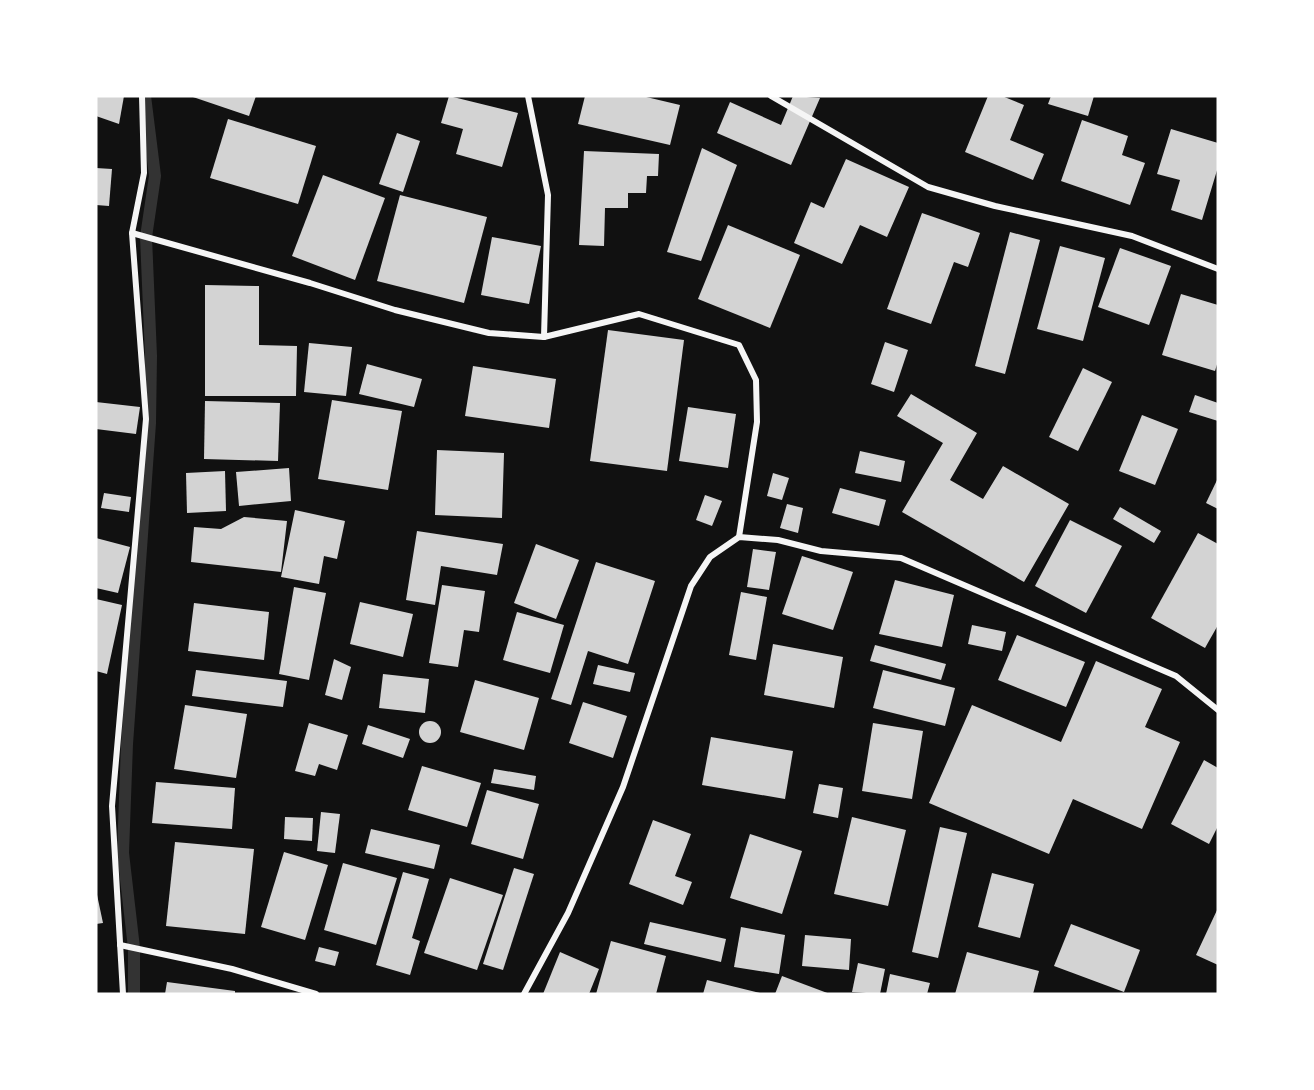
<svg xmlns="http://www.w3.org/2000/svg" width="1314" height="1090" viewBox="0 0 1314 1090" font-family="'PT Sans Narrow',sans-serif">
<rect width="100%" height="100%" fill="#111"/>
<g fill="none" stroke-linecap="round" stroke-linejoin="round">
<path stroke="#333" stroke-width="12" d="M134,994V948L123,853L127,744L150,423L151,356L146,237L155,176L145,96"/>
</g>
<g fill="#d3d3d3">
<path d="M96,96H124L119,124L96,116Z"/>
<path d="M190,96H256L249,116Z"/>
<path d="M449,96L518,113L502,167L456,154L463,129L441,123Z"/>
<path d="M585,96H642L680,105L670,145L578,124Z"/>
<path d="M793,96L820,98L791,165L717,133L730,102L781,125Z"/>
<path d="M988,96H1002L1024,105L1010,140L1044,154L1033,180L965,152Z"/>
<path d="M1051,96H1094L1088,116L1048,104Z"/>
<path d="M228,119L316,146L298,204L210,178Z"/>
<path d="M1082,120L1128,136L1122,155L1145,163L1130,205L1061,181Z"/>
<path d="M1171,129L1218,143V167L1202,220L1171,210L1180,180L1157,174Z"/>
<path d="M397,133L420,141L403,192L379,184Z"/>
<path d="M702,148L737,165L701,261L667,252Z"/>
<path d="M584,151L659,154L658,176H647L646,193H628V208H605L604,246L579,245Z"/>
<path d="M846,159L909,187L887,237L860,225L842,264L794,243L811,202L824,208Z"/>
<path d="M96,168L112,169L109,206L96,205Z"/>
<path d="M323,175L385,198L355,280L292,256Z"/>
<path d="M400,195L487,217L464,303L377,281Z"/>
<path d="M922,213L980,233L968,267L954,262L931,324L887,309Z"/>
<path d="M728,225L800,255L770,328L698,299Z"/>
<path d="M1010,232L1040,240L1005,374L975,366Z"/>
<path d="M492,237L541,246L529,304L481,295Z"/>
<path d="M1060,246L1105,258L1083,341L1037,329Z"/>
<path d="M1120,248L1171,266L1149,325L1098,307Z"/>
<path d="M205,285L259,286V345L297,346L296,396H205Z"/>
<path d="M1181,294L1218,305V361L1215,371L1162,355Z"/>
<path d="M608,330L684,340L667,471L590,461Z"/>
<path d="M885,342L908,350L894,392L871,384Z"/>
<path d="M309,343L352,347L346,396L304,392Z"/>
<path d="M367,364L422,379L414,407L359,394Z"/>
<path d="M473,366L556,379L549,428L465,416Z"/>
<path d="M1083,368L1112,382L1078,451L1049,437Z"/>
<path d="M911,394L977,433L950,480L983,499L1003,466L1069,504L1024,582L902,512L943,443L897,416Z"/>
<path d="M1195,395L1218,403V421L1189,412Z"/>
<path d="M332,400L402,411L388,490L318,479Z"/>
<path d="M205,401L280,403L278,461L204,459Z"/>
<path d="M96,402L140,407L136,434L96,429Z"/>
<path d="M688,407L736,414L728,468L679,461Z"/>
<path d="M1142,415L1178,429L1155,485L1119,471Z"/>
<path d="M437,450L504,453L502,518L435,515Z"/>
<path d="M860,451L905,461L901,482L855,473Z"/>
<path d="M289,468L291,501L239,506L236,472Z"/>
<path d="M225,471L226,511L187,513L186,473Z"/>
<path d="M773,473L789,478L782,500L767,496Z"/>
<path d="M1218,478V509L1206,503Z"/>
<path d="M840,488L886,500L879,526L832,513Z"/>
<path d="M104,493L131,497L129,512L101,508Z"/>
<path d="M705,495L722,501L712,526L696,520Z"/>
<path d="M787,504L803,508L798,533L780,528Z"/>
<path d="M1120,507L1161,531L1154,543L1113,519Z"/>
<path d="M295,510L345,521L337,559L324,556L319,584L281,577Z"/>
<path d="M244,517L287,521L281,572L191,562L194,527L221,529Z"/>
<path d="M1070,520L1122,546L1086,613L1035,586Z"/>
<path d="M417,531L503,544L497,575L441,566L435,605L406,600Z"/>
<path d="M1198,533L1218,544V625L1205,648L1151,618Z"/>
<path d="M96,538L130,547L118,593L96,588Z"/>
<path d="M536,544L579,560L556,619L514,603Z"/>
<path d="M753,549L776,552L769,590L747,587Z"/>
<path d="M802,556L853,572L833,630L782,614Z"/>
<path d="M596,562L655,581L628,664L588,651L571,705L551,699Z"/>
<path d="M895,580L954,595L942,647L879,634Z"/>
<path d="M442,585L485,591L479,632L464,630L458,667L429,663Z"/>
<path d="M294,587L326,593L309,680L279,674Z"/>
<path d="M741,592L767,597L756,660L729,655Z"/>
<path d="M96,599L122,605L107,674L96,671Z"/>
<path d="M360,602L413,614L403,657L350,644Z"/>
<path d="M194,603L269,612L264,660L188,651Z"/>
<path d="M517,612L564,625L550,673L503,660Z"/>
<path d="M972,625L1006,632L1002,651L968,644Z"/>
<path d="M1017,635L1085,662L1066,707L998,680Z"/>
<path d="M773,644L843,657L834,708L764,695Z"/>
<path d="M875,645L946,664L941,680L870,661Z"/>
<path d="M334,659L351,667L342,700L325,695Z"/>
<path d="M1096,661L1162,689L1145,727L1180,742L1142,829L1073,799L1049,854L929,803L972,705L1061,742Z"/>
<path d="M598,665L635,673L630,692L593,684Z"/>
<path d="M196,670L287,681L283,707L192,696Z"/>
<path d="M883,670L955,688L945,726L873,708Z"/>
<path d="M383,674L429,679L425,713L379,708Z"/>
<path d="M475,680L539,698L524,750L460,732Z"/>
<path d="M583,702L627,716L613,758L569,743Z"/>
<path d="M185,705L247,714L236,778L174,769Z"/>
<circle cx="430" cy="732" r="11"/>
<path d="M309,723L348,735L337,770L319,764L315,776L295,771Z"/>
<path d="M873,723L923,731L912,799L862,791Z"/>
<path d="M368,725L410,739L403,758L362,744Z"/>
<path d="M711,737L793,751L785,799L702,785Z"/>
<path d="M1204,760L1218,768V826L1209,844L1171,824Z"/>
<path d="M422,766L481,783L467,827L408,810Z"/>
<path d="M494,769L536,776L534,790L491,783Z"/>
<path d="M156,782L235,788L232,829L152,823Z"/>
<path d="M819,784L843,788L838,818L813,813Z"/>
<path d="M487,790L539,804L523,859L471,844Z"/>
<path d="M321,812L340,814L335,853L317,851Z"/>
<path d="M285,817L313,818L312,841L284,839Z"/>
<path d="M852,817L906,830L888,906L834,894Z"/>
<path d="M653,820L691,834L675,876L692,882L683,905L629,884Z"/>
<path d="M940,827L967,833L938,958L912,952Z"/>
<path d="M371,829L440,845L434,869L365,853Z"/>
<path d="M750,834L802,851L782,914L730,898Z"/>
<path d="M175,842L254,849L245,934L166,926Z"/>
<path d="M284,852L328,865L305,940L261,927Z"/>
<path d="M343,863L397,878L376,945L324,930Z"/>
<path d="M514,868L534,874L503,970L483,964Z"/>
<path d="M403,872L429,879L412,938L420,941L410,975L376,965Z"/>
<path d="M992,873L1034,884L1020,938L978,927Z"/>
<path d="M450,878L503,895L477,970L424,953Z"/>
<path d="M96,890L103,923L96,924Z"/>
<path d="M1218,908V965L1196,955Z"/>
<path d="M650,922L726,939L721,962L644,944Z"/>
<path d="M1071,924L1140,950L1124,992L1054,966Z"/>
<path d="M741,927L785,935L779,974L734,967Z"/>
<path d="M805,935L851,939L849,970L802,966Z"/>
<path d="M611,941L666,956L656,994H596Z"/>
<path d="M319,947L339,952L335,966L315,961Z"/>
<path d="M560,952L599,969L589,994H543Z"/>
<path d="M967,952L1039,971L1033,994H955Z"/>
<path d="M858,963L885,969L880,994L852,992Z"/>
<path d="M890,974L930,983L927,994H886Z"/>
<path d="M782,976L830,994H775Z"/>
<path d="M707,980L760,993L759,994H703Z"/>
<path d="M167,982L235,991V994H165Z"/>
</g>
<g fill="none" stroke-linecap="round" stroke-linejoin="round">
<g stroke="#f5f5f5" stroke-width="6">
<path d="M528,96L548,195L544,337"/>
<path d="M771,96L928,187L995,206L1132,236L1218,269"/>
<path d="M132,233L310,283L395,310L489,333L544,337L639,314L739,345L756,380L757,422L739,537"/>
<path d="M120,945L232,969L316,994"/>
<path d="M123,994L112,806L146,419L132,233L144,173L142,96"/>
<path d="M524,994L568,913L623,787L691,586L710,557L739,537L778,540L821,551L901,558L1176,676L1218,710"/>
</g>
</g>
<rect width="1314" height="1090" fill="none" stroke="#ffffff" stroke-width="195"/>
</svg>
